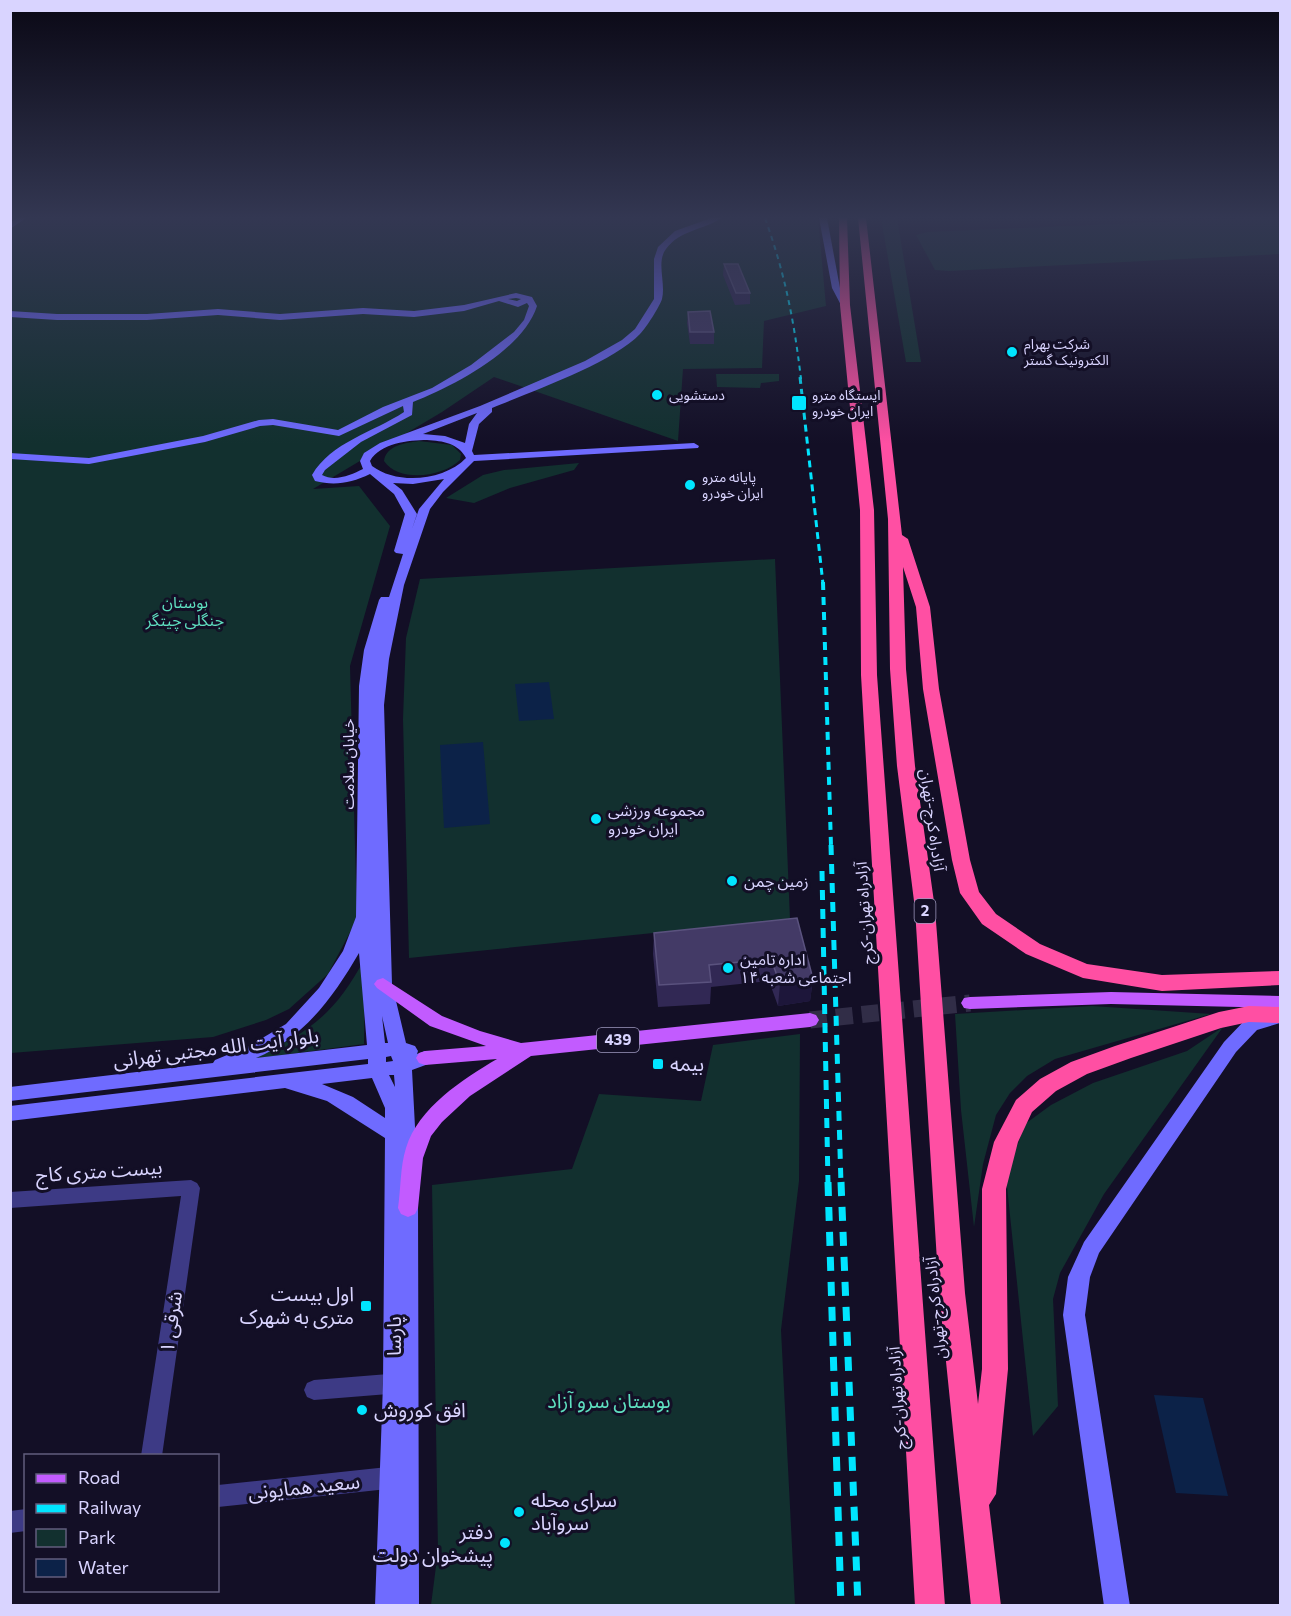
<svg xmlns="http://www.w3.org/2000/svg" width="1291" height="1616" viewBox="0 0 1291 1616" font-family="Commissioner,'Noto Sans Arabic',sans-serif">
<rect width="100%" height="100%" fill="#130f26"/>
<g fill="#12302f">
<path d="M11,218H818L826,306L764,321L762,368L683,369L678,441L494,377L442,412L313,489L359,486L390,526L350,666L357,919L328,974L289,1009L266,1020L213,1037L11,1053Z"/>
<path d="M881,218H897L921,362H906Z"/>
<path d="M1250,218H1280V254L949,271L935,270L916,235L928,232Z"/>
<path d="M716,374H779V381L761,383L760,388L717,387Z"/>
<path d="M419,441L452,445L461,454L460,460C443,477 399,483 384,461C386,445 406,443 419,441Z"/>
<path d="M579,463L574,470L510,488L474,503L446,498L483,475L504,470Z"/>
<path d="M775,559L790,919L409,958L403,719L406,638L420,579Z"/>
<path d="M365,958L364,1044L245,1060C305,1037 335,1015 365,958Z"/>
<path d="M1092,1006L1211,1014L1055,1059L1027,1076L1010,1093L996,1115L983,1164L974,1227L961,1110L955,1014Z"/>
<path d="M1223,1027L1104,1194L1060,1273L1053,1299L1058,1406L1033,1436L1006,1177L1025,1124L1051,1105L1093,1083L1187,1051Z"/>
<path d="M800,1034L799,1181L781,1330L795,1605H431L438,1551L432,1185L572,1169L599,1094L701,1101L713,1045Z"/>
</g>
<g fill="#0c2248">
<path d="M549,682L554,719L519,721L515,684Z"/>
<path d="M483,742L490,824L444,828L440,745Z"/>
<path d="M1154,1395L1203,1398L1228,1496L1176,1493Z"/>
</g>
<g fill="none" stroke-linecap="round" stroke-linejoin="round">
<path stroke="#312d47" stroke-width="17" stroke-dasharray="17 9" stroke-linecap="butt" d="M810,1020L970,1003"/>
<g fill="#3d3a85" fill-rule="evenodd">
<path d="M191,1180L197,1183L200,1188L162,1456H141L181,1196L10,1208V1192Z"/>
<path d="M401,1373L408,1376L411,1383L408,1390L401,1393L314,1400L307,1397L304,1390L307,1383L314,1380Z"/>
<path d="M397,1466L405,1470L408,1477L405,1484L397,1488L218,1507V1485Z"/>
<path d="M26,1509V1531L10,1533V1511Z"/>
</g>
<g fill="#6f6bff" fill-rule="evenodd">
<path d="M17,218H26L10,229V223Z"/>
<path d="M711,218H722C703,230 680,230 666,249C656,262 666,283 662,299C660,306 646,328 640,334C611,364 532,391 492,408V412L479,424L472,451L474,455L694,443L699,446L698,448L474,461L443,492L430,509L404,585L389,659L384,705L392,984L406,1043L415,1046L418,1051L417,1054L425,1051L431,1053L434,1058L431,1063L412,1070L417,1165L414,1171L405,1172V1191L415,1192L418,1198L419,1606H375L383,1384L385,1138L327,1101L285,1088L10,1121V1106L368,1064V1059L10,1101V1087L213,1063L215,1060L249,1046L286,1024L319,988L343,951L356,917L359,686L364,650L379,600L381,597H389L403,554L396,553L394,551L405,514L394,494L370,474C351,483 335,486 315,481L312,475C331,442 374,432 404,412L403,406L339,436L273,425L260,426L205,442L89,464L10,459V453L89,458L203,436L259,420L273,419L338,430L383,407L432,388L471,365L514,332L524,320L529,306L527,303L518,307L499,301L464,311L414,317L363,314L280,320L218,315L147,320H57L10,317V311L57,314H147L218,309L280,314L363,308L414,311L464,305L516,293L532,297L537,306C523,350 454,386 413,402L412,415L361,442L325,470L322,475C335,482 351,475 363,469L360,461L364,453L380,443L480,406L585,361L622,340L635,329L654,299V259L658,247L675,231ZM516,298L521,299L517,301L508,299ZM477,413L469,424L465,443L445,436L423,434ZM427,440C443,441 458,443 466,458C444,481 397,485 372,466L370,461C380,443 409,440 427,440ZM444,479L419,509L412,529L417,514L402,490L393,483L413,484ZM359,953L367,1045L256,1058C304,1038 334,996 359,953ZM382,1016L388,1043H385ZM391,1056L393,1061L386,1062V1057ZM389,1075H394L395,1087ZM372,1078L385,1108V1118L353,1097L322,1084Z"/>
<path d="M819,218H827L840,288L849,305L848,307H842L832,288Z"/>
<path d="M1280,1010V1023L1257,1030L1236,1052L1099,1253L1090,1277L1085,1315L1130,1606H1104L1063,1315L1068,1277L1084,1242L1224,1042L1245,1020Z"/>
</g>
<g fill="#c25bff" fill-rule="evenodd">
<path d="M383,978L442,1016L480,1031L521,1043L810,1013L816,1015L819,1020L816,1025L810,1027L531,1056L470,1096L442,1122L431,1136L423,1158L418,1208L415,1214L408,1217L401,1214L398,1208C401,1188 400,1167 406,1148C418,1108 463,1079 497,1059L425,1065L419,1063L416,1058L419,1053L425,1051L486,1046L430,1026L377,988L374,984L377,980Z"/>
<path d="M1111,992L1280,996V1008L1111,1004L970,1009L964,1008L961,1003L964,998L970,997Z"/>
</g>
<g fill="#ff4fa3" fill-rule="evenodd">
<path d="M839,218H847L850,305L874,510L877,675L945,1606H915L861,675L860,510L840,305Z"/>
<path d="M858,218H866L902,535L908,539L930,607L939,689L970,860L979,892L996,914L1040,944L1087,964L1162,975L1280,971V985L1162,991L1083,978L1026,954L982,924L960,893L952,860L923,689L916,607L903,567L906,669L915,766L935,909L965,1293L978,1404L982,1369V1189L994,1142L1016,1100L1040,1079L1071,1062L1115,1046L1219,1012L1249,1006L1280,1007V1023L1249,1022L1221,1028L1131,1058L1087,1074L1056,1091L1032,1112L1018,1142L1006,1189L1008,1369L996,1494L989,1505L1001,1606H971L939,1293L915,909L897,766L890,669L888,519Z"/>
</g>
<path stroke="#00e5ff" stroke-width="2" stroke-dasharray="5 4.5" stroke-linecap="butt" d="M765,218C785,274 794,320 801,379"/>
<path stroke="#00e5ff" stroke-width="3" stroke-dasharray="7 5" stroke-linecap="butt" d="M800,377L823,584"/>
<path stroke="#00e5ff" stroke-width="4" stroke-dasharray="8 7" stroke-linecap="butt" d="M823,582L831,846"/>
<g stroke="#00e5ff" stroke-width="5" stroke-dasharray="10 9" stroke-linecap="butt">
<path d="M831,845L841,1184"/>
<path d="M822,871L828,1184"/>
</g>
<g stroke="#00e5ff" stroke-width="7" stroke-dasharray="14 11" stroke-linecap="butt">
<path d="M828,1182L841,1606"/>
<path d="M841,1182L858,1606"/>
</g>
</g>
<g fill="#312854">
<path d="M724,264L750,293V304L735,305L723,275Z"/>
<path d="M688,312L714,332V344H690L687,323Z"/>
<path d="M797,918L813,979L810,1001L778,1006L769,981L711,987L710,1004L658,1007L653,954L654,933Z"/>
</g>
<path fill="#1d163a" d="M813,979L810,1001L778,1006L780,984Z"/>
<g fill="#433a66" stroke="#5a527e" stroke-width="1.5">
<path d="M724,264H738L750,293H736Z"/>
<path d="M710,311L714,332H690L688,312Z"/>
<path d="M797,918L813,979L780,984L771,959L709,965L711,982L659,985L654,933Z"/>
</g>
<linearGradient id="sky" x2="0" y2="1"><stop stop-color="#0a0815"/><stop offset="0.49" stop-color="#333752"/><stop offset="1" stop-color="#333752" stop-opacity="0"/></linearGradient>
<rect width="1291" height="444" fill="url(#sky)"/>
<g fill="#00e5ff" stroke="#130f26" stroke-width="2">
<circle cx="1012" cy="352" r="6"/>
<circle cx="657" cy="395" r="6"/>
<rect x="791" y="395" width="16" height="16" rx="3"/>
<circle cx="690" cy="485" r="6"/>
<circle cx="596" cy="819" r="6"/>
<circle cx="732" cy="881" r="6"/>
<circle cx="728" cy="968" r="6"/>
<rect x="652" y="1058" width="12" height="12" rx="3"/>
<rect x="360" y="1300" width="12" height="12" rx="3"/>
<circle cx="362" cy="1410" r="6"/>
<circle cx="519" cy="1512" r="6"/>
<circle cx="505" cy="1543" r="6"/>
</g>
<g text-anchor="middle" stroke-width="6" stroke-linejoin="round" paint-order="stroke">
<g font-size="14" fill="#d9d4ff" stroke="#130f26" text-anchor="start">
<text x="1024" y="349">شرکت بهرام<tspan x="1024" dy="16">الکترونیک گستر</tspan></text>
<text x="669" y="400">دستشویی</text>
<text x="812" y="400">ایستگاه مترو<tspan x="812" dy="16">ایران خودرو</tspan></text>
<text x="702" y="482">پایانه مترو<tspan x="702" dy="16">ایران خودرو</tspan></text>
</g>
<g fill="#130f26" stroke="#9e99be" stroke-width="1.5">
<rect x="914.5" y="899" width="21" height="24" rx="4.5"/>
<rect x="597" y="1028" width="42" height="24" rx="4.5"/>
</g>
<g font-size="15" font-weight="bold" fill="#d9d4ff">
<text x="925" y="916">2</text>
<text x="618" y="1045">439</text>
</g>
<g font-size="16" fill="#5fe0c0" stroke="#130f26">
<text x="185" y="608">بوستان<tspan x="185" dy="18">جنگلی چیتگر</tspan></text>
</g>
<g font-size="16" fill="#d9d4ff" stroke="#130f26">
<text transform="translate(348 764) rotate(-90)" y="6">خیابان سلامت</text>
<text transform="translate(933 820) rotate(82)" y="6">آزادراه کرج-تهران</text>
<text transform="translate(864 913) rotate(-94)" y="6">آزادراه تهران-کرج</text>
<text transform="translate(935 1308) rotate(-96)" y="6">آزادراه کرج-تهران</text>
<text transform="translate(897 1398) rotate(-94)" y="6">آزادراه تهران-کرج</text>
</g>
<g font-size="16" fill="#d9d4ff" stroke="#130f26" text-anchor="start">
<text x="608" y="816">مجموعه ورزشی<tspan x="608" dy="18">ایران خودرو</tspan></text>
<text x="744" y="887">زمین چمن</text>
<text x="740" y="965">اداره تامین<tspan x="740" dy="18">اجتماعی شعبه ۱۴</tspan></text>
</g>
<g font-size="20" fill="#d9d4ff" stroke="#130f26">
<text transform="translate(216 1048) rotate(-7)" y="7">بلوار آیت الله مجتبی تهرانی</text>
<text transform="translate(99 1171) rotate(-4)" y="7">بیست متری کاج</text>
<text transform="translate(171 1322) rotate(-82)" y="7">۱ شرقی</text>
<text transform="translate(394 1336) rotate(-90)" y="7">پارسا</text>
<text transform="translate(304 1487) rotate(-6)" y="7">سعید همایونی</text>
</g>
<g font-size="20" fill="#d9d4ff" stroke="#130f26" text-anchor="start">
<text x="670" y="1071">بیمه</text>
<text x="354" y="1301" text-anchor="end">اول بیست<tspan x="354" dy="23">متری به شهرک</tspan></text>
<text x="374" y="1417">افق کوروش</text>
<text x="531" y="1507">سرای محله<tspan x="531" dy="23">سروآباد</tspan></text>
<text x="493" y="1539" text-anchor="end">دفتر<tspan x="493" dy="23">پیشخوان دولت</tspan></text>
</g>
<g font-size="20" fill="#5fe0c0" stroke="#130f26">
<text x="609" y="1408">بوستان سرو آزاد</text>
</g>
</g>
<rect width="1291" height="1616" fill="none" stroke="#d9d4ff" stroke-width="24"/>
<rect x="24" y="1454" width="195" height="138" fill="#130f26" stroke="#625e7d" stroke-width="1.5"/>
<rect x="36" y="1474" width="30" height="9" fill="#c25bff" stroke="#625e7d" stroke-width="1.5"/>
<text x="78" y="1484" font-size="18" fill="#d9d4ff">Road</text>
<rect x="36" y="1504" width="30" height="9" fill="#00e5ff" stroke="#625e7d" stroke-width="1.5"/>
<text x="78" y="1514" font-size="18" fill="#d9d4ff">Railway</text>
<rect x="36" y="1529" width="30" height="18" fill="#12302f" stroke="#625e7d" stroke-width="1.5"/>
<text x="78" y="1544" font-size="18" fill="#d9d4ff">Park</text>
<rect x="36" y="1559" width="30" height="18" fill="#0c2248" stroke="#625e7d" stroke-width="1.5"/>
<text x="78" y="1574" font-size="18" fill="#d9d4ff">Water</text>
</svg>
